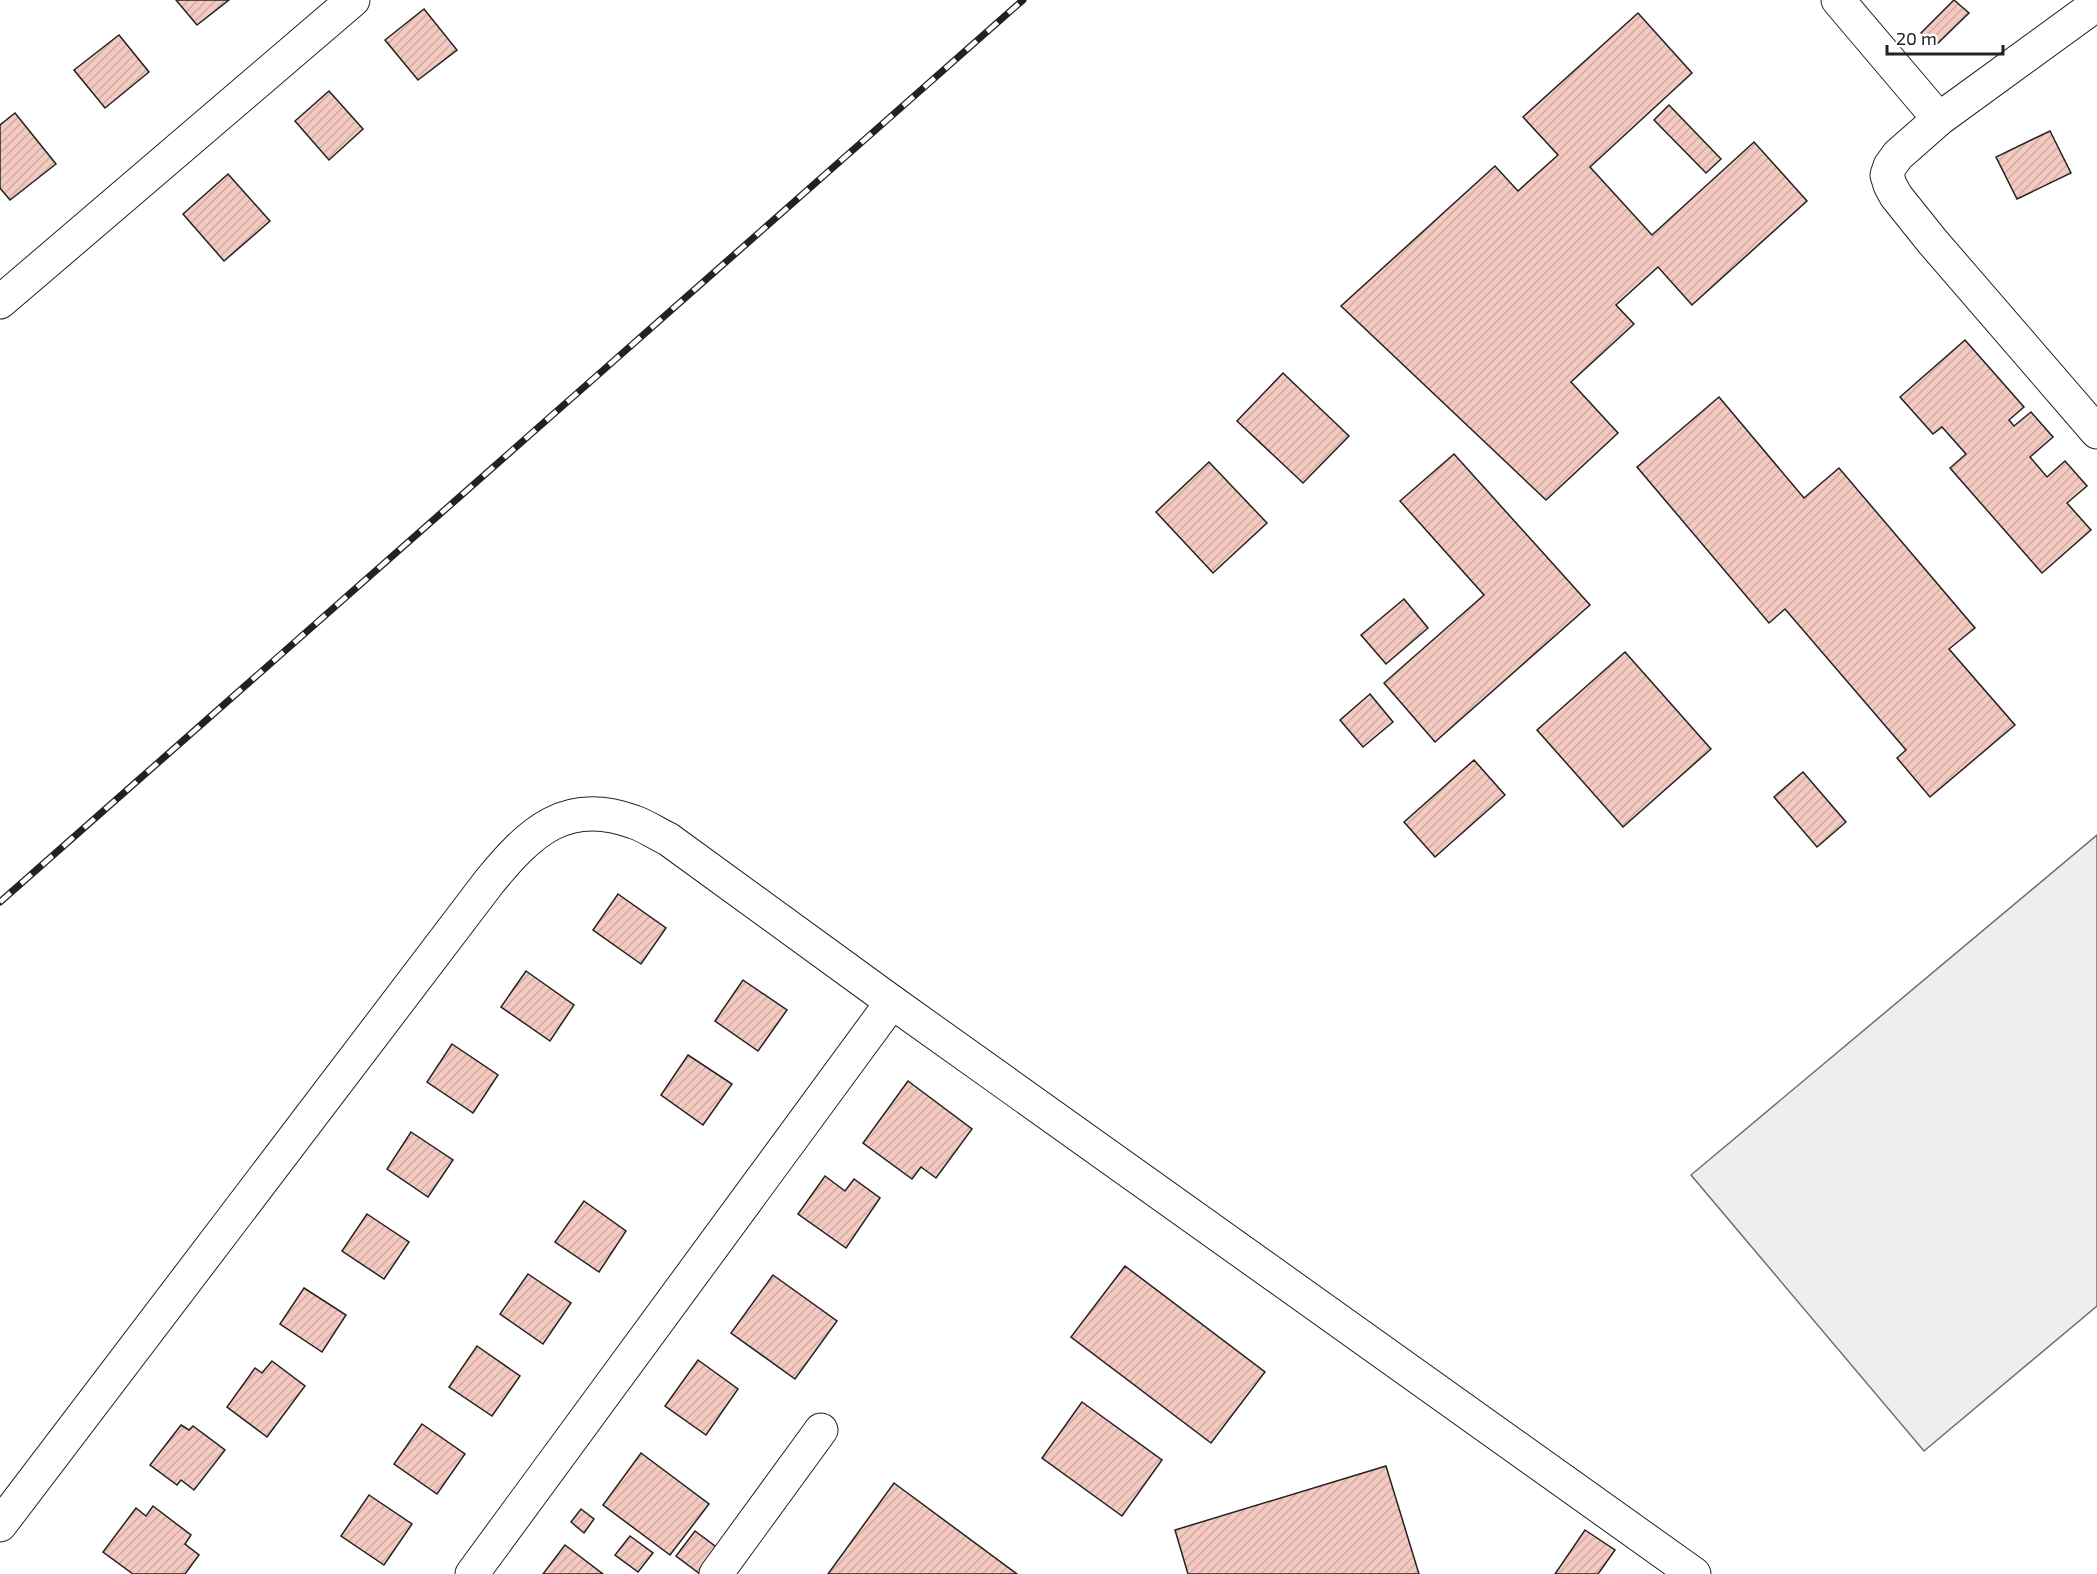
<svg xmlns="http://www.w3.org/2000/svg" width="2097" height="1574" viewBox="0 0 2097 1574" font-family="'Exo 2',sans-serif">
<defs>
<pattern id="building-hatch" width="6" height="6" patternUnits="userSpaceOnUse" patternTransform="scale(1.5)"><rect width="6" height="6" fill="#f3c9c0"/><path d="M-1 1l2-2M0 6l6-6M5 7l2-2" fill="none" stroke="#d0aca5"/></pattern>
</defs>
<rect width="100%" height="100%" fill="#fff"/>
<path fill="#eee" stroke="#6f6f6f" stroke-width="1.5" d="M2097,835V1306L1924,1451L1691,1175Z"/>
<g fill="url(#building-hatch)" stroke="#222" stroke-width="1.5">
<path d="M176,0H229L197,25Z"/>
<path d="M1954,0L1969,13L1935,46L1921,33Z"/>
<path d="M424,9L457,50L418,80L385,40Z"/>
<path d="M1638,13L1692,73L1590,167L1652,235L1754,142L1807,201L1692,305L1658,267L1616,305L1634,324L1571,382L1618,433L1546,500L1341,306L1495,166L1518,191L1558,155L1523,117Z"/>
<path d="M119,35L149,72L105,108L74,70Z"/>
<path d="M329,91L363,129L329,160L295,121Z"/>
<path d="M1669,105L1721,159L1706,173L1654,120Z"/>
<path d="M15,113L56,164L10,200L0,188V125Z"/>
<path d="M2050,131L2071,173L2017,199L1996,157Z"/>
<path d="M228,174L270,221L224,261L183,214Z"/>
<path d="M1965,340L2024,407L2009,420L2014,426L2031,412L2053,437L2030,457L2047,477L2065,461L2087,486L2067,503L2091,530L2042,573L1950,468L1966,454L1942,427L1933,434L1900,397Z"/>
<path d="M1283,373L1349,436L1303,483L1237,421Z"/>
<path d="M1719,397L1804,498L1839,468L1975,628L1949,649L2015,725L1930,797L1897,758L1906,750L1785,609L1769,623L1637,467Z"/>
<path d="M1454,454L1590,605L1435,742L1384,683L1484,595L1400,501Z"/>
<path d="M1209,462L1267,523L1213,573L1156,512Z"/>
<path d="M1404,599L1428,628L1386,664L1361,635Z"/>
<path d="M1625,652L1711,749L1623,827L1537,730Z"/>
<path d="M1370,694L1393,722L1363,747L1340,720Z"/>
<path d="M1474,760L1505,795L1435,857L1404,822Z"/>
<path d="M1803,772L1846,822L1817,847L1774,797Z"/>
<path d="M618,894L666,928L641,964L593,930Z"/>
<path d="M526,971L574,1005L550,1041L501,1007Z"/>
<path d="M743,980L787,1010L758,1051L715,1021Z"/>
<path d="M452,1044L498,1075L473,1113L427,1082Z"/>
<path d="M688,1055L732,1084L703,1125L661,1095Z"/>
<path d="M908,1081L972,1129L936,1178L921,1167L912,1179L863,1143Z"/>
<path d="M411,1132L453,1160L428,1197L387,1169Z"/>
<path d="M825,1176L845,1191L854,1179L880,1198L846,1248L798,1214Z"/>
<path d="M584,1201L626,1231L599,1272L555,1242Z"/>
<path d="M367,1214L409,1242L384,1279L342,1251Z"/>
<path d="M1125,1266L1265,1372L1211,1443L1071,1337Z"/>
<path d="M528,1274L571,1303L543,1344L500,1314Z"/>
<path d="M773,1275L837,1321L795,1379L731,1333Z"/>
<path d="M304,1288L346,1315L322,1352L280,1324Z"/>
<path d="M477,1346L520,1376L492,1416L449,1387Z"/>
<path d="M698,1360L738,1389L706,1435L665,1406Z"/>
<path d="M272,1361L305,1386L267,1437L227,1407L255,1368L262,1373Z"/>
<path d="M1082,1402L1162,1460L1122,1516L1042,1458Z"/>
<path d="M422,1424L465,1454L437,1494L394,1464Z"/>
<path d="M181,1425L189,1430L193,1426L225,1450L194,1490L181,1480L177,1485L150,1465Z"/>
<path d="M641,1453L709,1504L670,1555L603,1505Z"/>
<path d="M1386,1466L1419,1574H1188L1175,1530Z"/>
<path d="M894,1483L1017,1574H828Z"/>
<path d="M369,1495L412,1524L384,1565L341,1536Z"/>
<path d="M153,1506L191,1535L185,1544L199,1555L185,1574H133L103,1552L136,1508L146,1516Z"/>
<path d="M581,1509L594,1519L584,1533L571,1522Z"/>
<path d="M1585,1530L1615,1550L1598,1574H1555Z"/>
<path d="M695,1531L719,1549L700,1574L676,1556Z"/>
<path d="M630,1536L653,1553L638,1572L615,1555Z"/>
<path d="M565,1545L603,1574H543Z"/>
</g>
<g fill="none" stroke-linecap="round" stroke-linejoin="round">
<defs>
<g id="minor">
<path d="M1838,0L1939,119"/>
<path d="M2097,4L1939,119L1898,155L1890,166L1887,175L1890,185L1896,196L1932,241L2097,432"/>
<path d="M0,302L353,0"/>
<path d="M0,1525L489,882C530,832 566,797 634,822C646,826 657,834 668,839L892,1002L1694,1574"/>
<path d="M472,1574L892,1002"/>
<path d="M716,1574L821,1430"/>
</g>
</defs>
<use href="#minor" stroke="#222" stroke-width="35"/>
<use href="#minor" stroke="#fff" stroke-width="33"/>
<defs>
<path id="rail" d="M0,902L1023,0"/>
</defs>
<use href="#rail" stroke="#222" stroke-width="7"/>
<use href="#rail" stroke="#fff" stroke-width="4.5" stroke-dasharray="14" stroke-linecap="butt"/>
</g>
<path d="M1887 45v9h116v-9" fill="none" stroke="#222222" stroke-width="3"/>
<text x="1896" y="45" font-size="18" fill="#222222" stroke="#ffffff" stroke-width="4.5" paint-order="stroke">20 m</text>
</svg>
